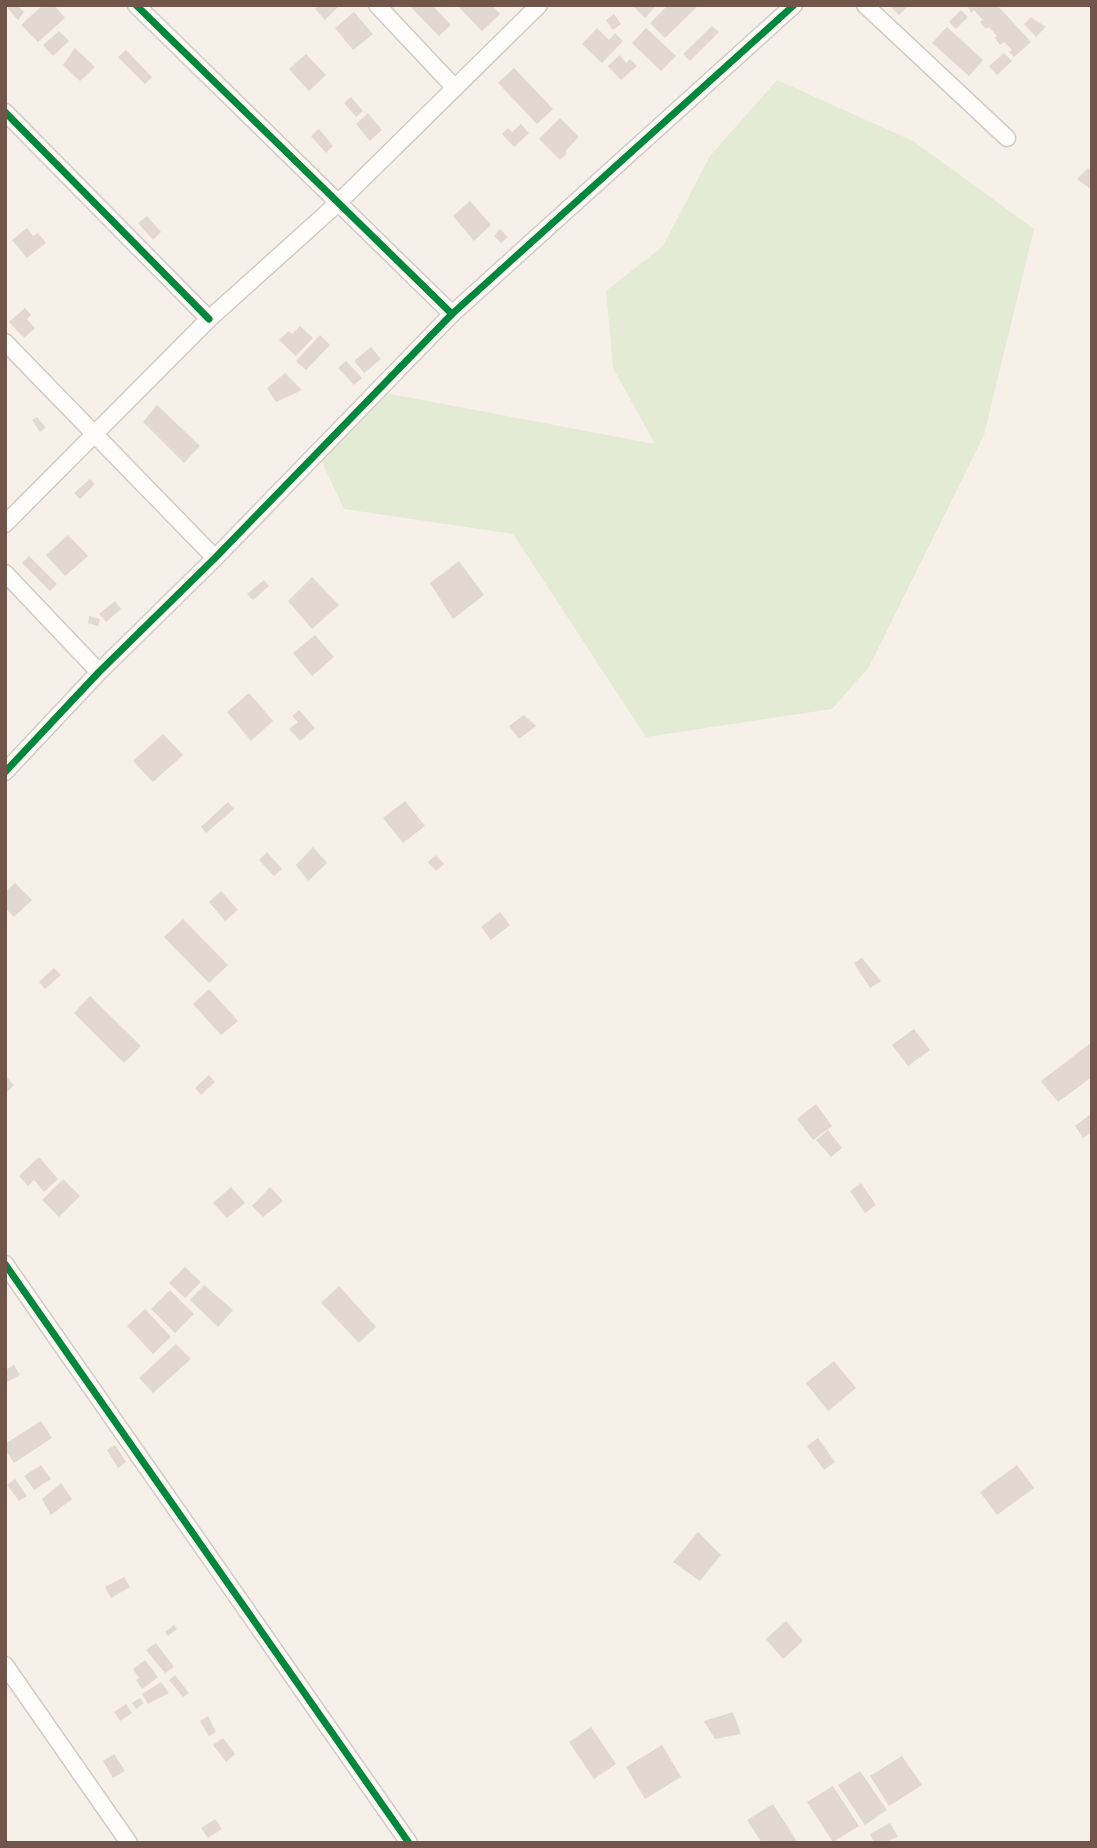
<svg xmlns="http://www.w3.org/2000/svg" width="1097" height="1848" viewBox="0 0 1097 1848" font-family="Quicksand,sans-serif">
<rect width="100%" height="100%" fill="#f6f0e9"/>
<path fill="#e4ebd4" d="M777,80L913,141L1034,229L984,435L869,667L832,709L646,737L513,534L344,509L320,458L385,393L655,444L613,368L606,291L663,246L710,156Z"/>
<g fill="#e2d8d1">
<path d="M5,5H17L24,12L18,20Z"/>
<path d="M43,5H54L65,18L38,42L21,25Z"/>
<path d="M319,5H340L325,20L315,9Z"/>
<path d="M409,5H432L451,25L439,36Z"/>
<path d="M457,5H492L500,14L482,31Z"/>
<path d="M632,5H657L645,18Z"/>
<path d="M668,5H699L665,38L650,23Z"/>
<path d="M889,5H905L907,7L899,15Z"/>
<path d="M967,5H997L1031,42L1014,57L1009,52L1012,50L1004,42L1000,45L995,38L997,36L989,27L986,29L980,22L983,20L974,10L971,13Z"/>
<path d="M961,10L968,17L956,29L949,22Z"/>
<path d="M354,12L373,34L353,50L335,28Z"/>
<path d="M614,14L621,24L613,30L606,20Z"/>
<path d="M1031,17L1046,27L1036,37L1024,24Z"/>
<path d="M712,26L719,32L690,61L683,54Z"/>
<path d="M947,27L983,60L969,76L932,43Z"/>
<path d="M597,28L609,40L615,33L623,41L602,63L582,44Z"/>
<path d="M646,28L676,56L661,71L632,43Z"/>
<path d="M59,31L69,41L53,56L43,45Z"/>
<path d="M75,48L95,67L80,81L63,65Z"/>
<path d="M126,50L152,77L145,84L118,57Z"/>
<path d="M1004,53L1012,61L997,75L989,66Z"/>
<path d="M306,54L326,75L309,91L289,69Z"/>
<path d="M620,55L626,63L630,59L637,66L621,80L608,66Z"/>
<path d="M514,68L553,109L537,124L498,83Z"/>
<path d="M351,97L363,111L356,117L344,103Z"/>
<path d="M368,113L382,130L370,141L356,124Z"/>
<path d="M560,118L579,137L565,151L567,153L560,160L539,139Z"/>
<path d="M521,124L529,133L514,147L502,134L508,128L512,132Z"/>
<path d="M319,129L333,146L326,153L311,136Z"/>
<path d="M1088,168L1092,171V190L1077,179Z"/>
<path d="M470,201L491,225L474,241L453,216Z"/>
<path d="M147,216L161,232L153,240L138,223Z"/>
<path d="M27,228L33,236L38,233L46,243L27,258L12,240Z"/>
<path d="M500,229L508,237L501,243L494,236Z"/>
<path d="M25,308L31,315L27,319L35,328L24,338L9,322Z"/>
<path d="M300,326L313,338L296,356L279,340L289,331L292,334Z"/>
<path d="M320,335L330,345L306,370L296,361Z"/>
<path d="M371,347L381,359L364,373L354,361Z"/>
<path d="M346,361L362,378L354,385L338,368Z"/>
<path d="M285,373L302,390L276,402L267,388Z"/>
<path d="M157,405L200,446L184,463L143,422Z"/>
<path d="M37,417L46,428L40,432L32,420Z"/>
<path d="M90,479L95,484L80,499L74,493Z"/>
<path d="M68,535L88,556L65,576L46,555Z"/>
<path d="M29,556L57,584L50,591L22,563Z"/>
<path d="M459,561L484,595L453,619L430,583Z"/>
<path d="M312,577L339,605L312,629L288,601Z"/>
<path d="M264,580L269,586L253,600L247,594Z"/>
<path d="M115,601L121,609L106,622L99,614Z"/>
<path d="M89,616L100,619L98,626L88,623Z"/>
<path d="M315,635L334,657L312,676L293,653Z"/>
<path d="M249,693L273,721L251,741L227,712Z"/>
<path d="M299,710L315,728L300,741L289,729L298,722L292,716Z"/>
<path d="M524,715L536,726L519,739L509,726Z"/>
<path d="M163,734L183,755L153,782L133,761Z"/>
<path d="M405,801L425,826L403,843L383,818Z"/>
<path d="M228,802L234,809L206,833L201,827Z"/>
<path d="M313,847L327,863L308,881L296,865Z"/>
<path d="M267,852L282,869L274,876L259,860Z"/>
<path d="M436,855L444,864L436,871L428,862Z"/>
<path d="M15,883L32,900L14,917L5,908V892Z"/>
<path d="M221,891L238,910L225,921L209,902Z"/>
<path d="M500,912L510,925L491,940L481,927Z"/>
<path d="M183,919L228,965L209,983L164,937Z"/>
<path d="M862,958L881,981L870,988L854,963Z"/>
<path d="M54,968L61,975L45,989L39,982Z"/>
<path d="M209,989L238,1021L221,1035L193,1004Z"/>
<path d="M90,996L141,1046L124,1063L74,1013Z"/>
<path d="M914,1029L930,1050L908,1066L892,1045Z"/>
<path d="M1092,1042V1077L1058,1102L1041,1081Z"/>
<path d="M5,1075L14,1085L5,1094Z"/>
<path d="M209,1075L215,1082L201,1095L195,1088Z"/>
<path d="M816,1104L832,1126L813,1140L797,1119Z"/>
<path d="M1092,1113V1132L1083,1138L1075,1126Z"/>
<path d="M828,1130L842,1148L831,1157L816,1140Z"/>
<path d="M39,1157L58,1179L44,1192L34,1180L28,1186L19,1176Z"/>
<path d="M63,1179L80,1196L59,1217L42,1200Z"/>
<path d="M861,1183L876,1205L865,1213L850,1191Z"/>
<path d="M231,1187L245,1203L227,1218L213,1203Z"/>
<path d="M270,1187L283,1201L263,1217L252,1206Z"/>
<path d="M185,1267L201,1282L185,1298L169,1283Z"/>
<path d="M204,1285L233,1310L218,1327L190,1300Z"/>
<path d="M339,1286L376,1327L359,1343L321,1303Z"/>
<path d="M170,1290L194,1314L175,1333L151,1309Z"/>
<path d="M145,1309L171,1337L153,1354L127,1326Z"/>
<path d="M176,1344L191,1359L153,1393L139,1378Z"/>
<path d="M834,1361L856,1388L828,1411L806,1383Z"/>
<path d="M14,1365L20,1375L7,1382L5,1370Z"/>
<path d="M41,1421L52,1438L14,1463L5,1449V1444Z"/>
<path d="M818,1438L835,1462L824,1470L807,1446Z"/>
<path d="M115,1445L126,1462L118,1468L107,1450Z"/>
<path d="M41,1465L51,1479L34,1490L24,1476Z"/>
<path d="M1017,1465L1034,1488L997,1515L980,1492Z"/>
<path d="M15,1479L27,1496L19,1501L7,1485Z"/>
<path d="M61,1483L72,1499L51,1515L42,1499Z"/>
<path d="M698,1532L721,1555L700,1581L673,1562Z"/>
<path d="M124,1577L130,1587L111,1598L105,1587Z"/>
<path d="M786,1621L803,1641L783,1659L766,1639Z"/>
<path d="M174,1625L177,1629L168,1636L165,1632Z"/>
<path d="M156,1643L174,1667L165,1673L146,1650Z"/>
<path d="M145,1660L158,1677L142,1689L136,1680L139,1678L133,1669Z"/>
<path d="M175,1675L189,1693L183,1697L169,1680Z"/>
<path d="M161,1682L169,1693L148,1704L142,1694Z"/>
<path d="M140,1698L144,1703L136,1709L132,1703Z"/>
<path d="M126,1704L132,1713L120,1721L114,1712Z"/>
<path d="M733,1712L741,1734L715,1739L704,1721Z"/>
<path d="M208,1716L216,1732L209,1736L200,1721Z"/>
<path d="M591,1727L616,1764L594,1779L569,1742Z"/>
<path d="M223,1738L235,1754L226,1762L213,1745Z"/>
<path d="M662,1745L681,1777L645,1799L626,1767Z"/>
<path d="M114,1754L125,1771L113,1778L103,1761Z"/>
<path d="M902,1756L922,1785L889,1806L870,1776Z"/>
<path d="M860,1771L887,1810L865,1825L838,1785Z"/>
<path d="M833,1786L859,1826L833,1842L807,1802Z"/>
<path d="M773,1804L798,1843H762L747,1820Z"/>
<path d="M215,1819L222,1829L208,1838L201,1828Z"/>
<path d="M890,1823L898,1837L882,1843H874L870,1834Z"/>
</g>
<g fill="none" stroke-linecap="round" stroke-linejoin="round">
<defs>
<g id="minor">
<path d="M136,5L452,314"/>
<path d="M377,5L455,88"/>
<path d="M865,5L1007,138"/>
<path d="M5,112L209,319"/>
<path d="M5,342L215,558"/>
<path d="M5,524L209,319L338,203L539,5"/>
<path d="M5,573L99,672"/>
<path d="M5,772L99,672L215,558L452,314L794,5"/>
<path d="M5,1264L409,1843"/>
<path d="M5,1665L129,1843"/>
</g>
</defs>
<use href="#minor" stroke="#d4cbc6" stroke-width="19"/>
<use href="#minor" stroke="#fefdfc" stroke-width="16"/>
<defs>
<g id="cycleway">
<path d="M136,5L452,314"/>
<path d="M5,112L209,319"/>
<path d="M5,772L99,672L215,558L452,314L794,5"/>
<path d="M5,1264L409,1843"/>
</g>
</defs>
<use href="#cycleway" stroke="#fef4ea" stroke-width="11"/>
<use href="#cycleway" stroke="#00873e" stroke-width="7"/>
</g>
<rect width="1097" height="1848" fill="none" stroke="#71554b" stroke-width="14"/>
</svg>
